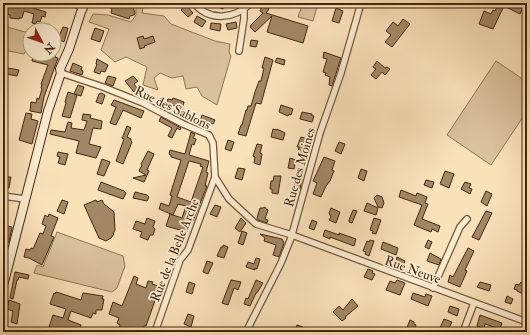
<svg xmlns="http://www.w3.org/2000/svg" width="530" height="335" viewBox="0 0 530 335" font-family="'IM FELL Double Pica',serif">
<rect width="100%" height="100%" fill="#f9e1ba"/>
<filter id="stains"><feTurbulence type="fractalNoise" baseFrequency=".005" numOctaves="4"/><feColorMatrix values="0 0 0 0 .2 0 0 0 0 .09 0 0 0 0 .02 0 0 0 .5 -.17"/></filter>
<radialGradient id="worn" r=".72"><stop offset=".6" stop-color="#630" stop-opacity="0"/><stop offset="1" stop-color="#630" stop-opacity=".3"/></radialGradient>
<g fill="#dac19d" stroke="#907455">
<path d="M136,3H144L142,13L164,16L171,24L215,41L230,44L229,52L231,56L217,105L202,96L197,87L186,89L183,76L172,78L160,73L154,78L158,90L143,85L147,67L126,57L115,62L101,50L109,29L89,22L93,14L108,15L131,22L136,15Z"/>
<path d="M303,3H318L313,21L298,17Z"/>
<path d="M5,27H7L29,33L30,45L24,54L9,51L3,52V31Z"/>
<path d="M496,61L527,82V111L491,165L447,135Z"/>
<path d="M57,232L123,256L125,266L117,288L112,292L34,273L37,265L43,267Z"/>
</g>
<g fill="#a38867" stroke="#45270d" fill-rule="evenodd">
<path d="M3,3H19L33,6V8L46,12L45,17L42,16L40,22L37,21L36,24L32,23L34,14L31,13L24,11L22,18H19V19L10,18V15L3,13Z"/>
<path d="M114,3H124L129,5L130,3H134L133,7L135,13L134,15L130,16L129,19L111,13L112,9L109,7L110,4L114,5Z"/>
<path d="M209,3H224L223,9L209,4Z"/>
<path d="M499,3H509L517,7L519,3L524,5L520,14L504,6L493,29L479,24L484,11L491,14L493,10L495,11Z"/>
<path d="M186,5L193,13L188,17L181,10Z"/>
<path d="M263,5L269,9L266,13L308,26L303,43L267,32L272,16L255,32L250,27L251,25L263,13L260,11Z"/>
<path d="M336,8L343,11L339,23L332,21Z"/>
<path d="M197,16L206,21L202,27L194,22Z"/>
<path d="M403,19L410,24L392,47L385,42L391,35L386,31L393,22L398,26Z"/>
<path d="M236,22L237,28L228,30L226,24Z"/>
<path d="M211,23L221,24L220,31L210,29Z"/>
<path d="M63,27L68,28L64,42L60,40L55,57L58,58L44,97L41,113L30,111L31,102L36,103L37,98L39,99L42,89L41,88L42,84H41L48,65L32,61L33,56L48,60L50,54H54V34L59,36Z"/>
<path d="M95,28L104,31L100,42L91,39Z"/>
<path d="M143,36L144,39L153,36L155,42L144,46L145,47L140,49L137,38Z"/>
<path d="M251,40L258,41L256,47L250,46Z"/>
<path d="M324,52L341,58L332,86L329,85L330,77L325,75L326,73L323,72L327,59L323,58Z"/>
<path d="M265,57L273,60L261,104L256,103L246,136L238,134L241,125H242L246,110H247L248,106H251L255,92L259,81H261L264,68H262Z"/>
<path d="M277,58L285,60L284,65L275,62Z"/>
<path d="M97,59L108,65L105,72L101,71L100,74L94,72L97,64H96Z"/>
<path d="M377,61L385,68L387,67L390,69L385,75L382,72L376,79L371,75L376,69L373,67Z"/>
<path d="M73,63L82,67L81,70L83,71L82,75L70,71Z"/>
<path d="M8,68L19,70L17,76L6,74Z"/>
<path d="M108,76L116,78L113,86L105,83Z"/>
<path d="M133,76L138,81L134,84L137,88L134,92L125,81Z"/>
<path d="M78,85L84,87L81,96L74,94Z"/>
<path d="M68,92L77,95L70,118L62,116L66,103L65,102Z"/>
<path d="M101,93L105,95L102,104L96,102L99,94Z"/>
<path d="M160,98L167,103L168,99L172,100L173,98L184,102L182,111L178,109V107L169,104L165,110L157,106Z"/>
<path d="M114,100L144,111L141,118L123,110L116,125L110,123L116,107L111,105Z"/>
<path d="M281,105L293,109L291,115L289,114L288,116L279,112Z"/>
<path d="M302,112L312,114V116H314L312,122L300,119Z"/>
<path d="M26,113L32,114L31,119L38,121L32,144L19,140Z"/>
<path d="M83,114L91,115L90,118L102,121L101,129L93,128L89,144L101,147L96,158L76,153L79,141L50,134L51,130L65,132L68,122L72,123L71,128L84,130L87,121L82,120Z"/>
<path d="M181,114L200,121L202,115L215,120L213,124L208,123L206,129L180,118Z"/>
<path d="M161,117L181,128L180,130L177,128L172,138L168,136L172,128L159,121Z"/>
<path d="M127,126L131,128L127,137L131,139V141L132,142L123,164L116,161L124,139L122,138L123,136Z"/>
<path d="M273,129L277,130V129L285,133L283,140L271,137Z"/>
<path d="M191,132L195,134L193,138L196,139L194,145L192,144L189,155L209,161L206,172L208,173L205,186H207L193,221H191L187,232L166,226L170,214L182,218L186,206L178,204L173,215L159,209L161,203L169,206L172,196L170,195L181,160L171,157V155L169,154L170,150L185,154ZM189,161L201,164L200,166L203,167L191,202L177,197Z"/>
<path d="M301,137L308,139L304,153L298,152L299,147H297Z"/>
<path d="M228,140L234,142L231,151L225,149Z"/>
<path d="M339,142L345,144L341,154L335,151Z"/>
<path d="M257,144L262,145L260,153L262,154L260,165L254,163L255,157L253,156Z"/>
<path d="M148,151L154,154L147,170L149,171L144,182L133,178L146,175L139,171L142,165L141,164Z"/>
<path d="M58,152L68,154L65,165L58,163L60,157L57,156Z"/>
<path d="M324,157L335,161L332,170L334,171L330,181L326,186L321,197L313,194L317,183L313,181Z"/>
<path d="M290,158L296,160L294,169L288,168Z"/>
<path d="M102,159L110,162L104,176L97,174Z"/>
<path d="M238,168L245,169L242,180L235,178Z"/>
<path d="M361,169L367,171L364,181L358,178Z"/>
<path d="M445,171L454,174L449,188L440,184Z"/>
<path d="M296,175L301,176V179H302L300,189L294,187Z"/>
<path d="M274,176H281L278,194L272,193V189H270L271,181H273Z"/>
<path d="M4,177H11L9,188H3Z"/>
<path d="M426,180L434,182L432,188L424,185Z"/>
<path d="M101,182L124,191L126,193L123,199L98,190Z"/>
<path d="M465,182L471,184L469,188L472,189L470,194L461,189Z"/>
<path d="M401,190L416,196L417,193L427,197L425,203L428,204L422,219L440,226L438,232L432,229L431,232L414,225L422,205L399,197Z"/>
<path d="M486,191L492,194L487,206L481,202Z"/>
<path d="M135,192L147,195L149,197L147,201L133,198Z"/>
<path d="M377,195L382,197L384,203L382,208L378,207L374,198Z"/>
<path d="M62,200L68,202L64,214L57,211Z"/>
<path d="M96,200L97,202L102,200L104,204L114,212L115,230L113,234H114L111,238L106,241L99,238L84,205Z"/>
<path d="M367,203L378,208L376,215L364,211Z"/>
<path d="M215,205L221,207L217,217L210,214Z"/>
<path d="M265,207L266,209L268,210L265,219L268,220L267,223L258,220L257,218L260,208H263Z"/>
<path d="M331,208L340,212L336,223L329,220L331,217L329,213Z"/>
<path d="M353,210L357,211L352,223L349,222V220Z"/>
<path d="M486,211L492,213L479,240L472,237Z"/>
<path d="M49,214L58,218L51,236L54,237L42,265L29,258L24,257L26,249L30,250L31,248L33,249L40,233L43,234L46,226L42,224L45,215L48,217Z"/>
<path d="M147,218L155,221L153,227L155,229L153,235H150L148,240L140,237L142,232L133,229L136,221L145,224Z"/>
<path d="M241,218L246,223L240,232L235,228Z"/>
<path d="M374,218L381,220L376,234L372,233L373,231L370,230Z"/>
<path d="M312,220L317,222L314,230L309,228Z"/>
<path d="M3,225L12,227L9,242L3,241Z"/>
<path d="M325,230L339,235V233L356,239L354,246L330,237V239L323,236Z"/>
<path d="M242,231L247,233L243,245L238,243Z"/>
<path d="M260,234L282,239L284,243L279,257L273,255L276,245L264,241L265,238Z"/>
<path d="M370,240L374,241L369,256L365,254L366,252L363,251L367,241L369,242Z"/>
<path d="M428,240L432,242L429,249L425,247Z"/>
<path d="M383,242L398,248L396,255L381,249Z"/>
<path d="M223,245L228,247L224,258L217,256L221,247H223Z"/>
<path d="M468,248L474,251L465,270L467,271L460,287L448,282L450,275L453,277Z"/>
<path d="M430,253L441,259L439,265L427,261Z"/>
<path d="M397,257L405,261L403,266L396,262Z"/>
<path d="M256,258L260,259L257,269L255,268V270L246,267L248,262L254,264Z"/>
<path d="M207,261L213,263L208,274L203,272Z"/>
<path d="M368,269L373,271L372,273L375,274L372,280L364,277Z"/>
<path d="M15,272L29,275L28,279L19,277L18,280H17L13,299L10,298Z"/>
<path d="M134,276L138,278L136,284L146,288L148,281L153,282L152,284L158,286L155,291L158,292L146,326H144L141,332L135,329L134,332H118L120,325L117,323L119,318L109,314L113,302L122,306Z"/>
<path d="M231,280L241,282L238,290L234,288L228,305L222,303Z"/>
<path d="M256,280L263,283L257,293H256L250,306L244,304L246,298L248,299Z"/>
<path d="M397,280L405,283L400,295L386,290L390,281L395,283Z"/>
<path d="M189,282L195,284L192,294L186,292Z"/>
<path d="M480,282L491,285L489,291L477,287Z"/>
<path d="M521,282L527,284L523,294L517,291V290L514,289L516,284L519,285Z"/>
<path d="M56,292L81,300L83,293L103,296L102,299H104L102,310H96V314L93,313L91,318L71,311L68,320L81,325L79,332H65L60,330L59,332H57L52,330L53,328L49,327L53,315L63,318L66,309L50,304L54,293L55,294Z"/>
<path d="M413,293L425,297L426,294L432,296L428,306L411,299Z"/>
<path d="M507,296L513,299L511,304L505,302Z"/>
<path d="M352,299L358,306L345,317L346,318L342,321L333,312L339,306L343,310Z"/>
<path d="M9,300L20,304L17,324L11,322L13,311L7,309Z"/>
<path d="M450,306L459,309L457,316L448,312Z"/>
<path d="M188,314L194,316L191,327L184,324Z"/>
<path d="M480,315L502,323L500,329L485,324L484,328L477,326Z"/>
<path d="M444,319L452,322L447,332L442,331L443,328H440Z"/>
<path d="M410,320L414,322V324L416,325L413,332H409V331L406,330Z"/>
<path d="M297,325L303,327L301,331L294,332Z"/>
</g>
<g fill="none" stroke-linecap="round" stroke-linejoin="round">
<defs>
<g id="minor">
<path d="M75,3L83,9"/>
<path d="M194,3C209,22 235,19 251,3"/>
<path d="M239,51L244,18V10"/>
<path d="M61,73L103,87L143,103L183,124L209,135L213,143L215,177L229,199L256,224L292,235L527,322"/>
<path d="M3,196L25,199"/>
<path d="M433,288L460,227L467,219"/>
<path d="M155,332L178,266L180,260L188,250L215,177"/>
<path d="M246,332L281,263L291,238L320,133L341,73L361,3"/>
<path d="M463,332L474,303"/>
</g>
<path id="secondary" d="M3,286L48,111L61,73L60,69L69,49L81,12L85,3"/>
</defs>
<use href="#minor" stroke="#725638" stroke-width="8"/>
<use href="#secondary" stroke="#45270d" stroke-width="10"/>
<use href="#minor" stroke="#fbecd2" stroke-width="5.5"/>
<use href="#secondary" stroke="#fbecd2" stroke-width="8"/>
</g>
<g text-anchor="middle" stroke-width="3.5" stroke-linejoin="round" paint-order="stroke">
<g font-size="13" fill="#45270d" stroke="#fbecd2">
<text transform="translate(173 107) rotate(26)" y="5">Rue des Sablons</text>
<text transform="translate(299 167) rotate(-74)" y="5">Rue des Moines</text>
<text transform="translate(174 250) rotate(-68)" y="5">Rue de la Belle Arche</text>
<text transform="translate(413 269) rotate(20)" y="5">Rue Neuve</text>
</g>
</g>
<rect width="530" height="335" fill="none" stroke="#f9e1ba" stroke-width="16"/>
<rect x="4" y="4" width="522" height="327" fill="none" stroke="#45270d" stroke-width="2"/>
<rect x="8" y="8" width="514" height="319" fill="none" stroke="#45270d"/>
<g transform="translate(42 42) rotate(131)"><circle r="19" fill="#fbecd2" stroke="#b29d83"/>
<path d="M0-3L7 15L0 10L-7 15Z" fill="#8f2418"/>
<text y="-6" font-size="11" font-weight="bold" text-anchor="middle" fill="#45270d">N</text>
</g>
<rect width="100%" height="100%" filter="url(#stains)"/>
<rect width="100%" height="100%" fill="url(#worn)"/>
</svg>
